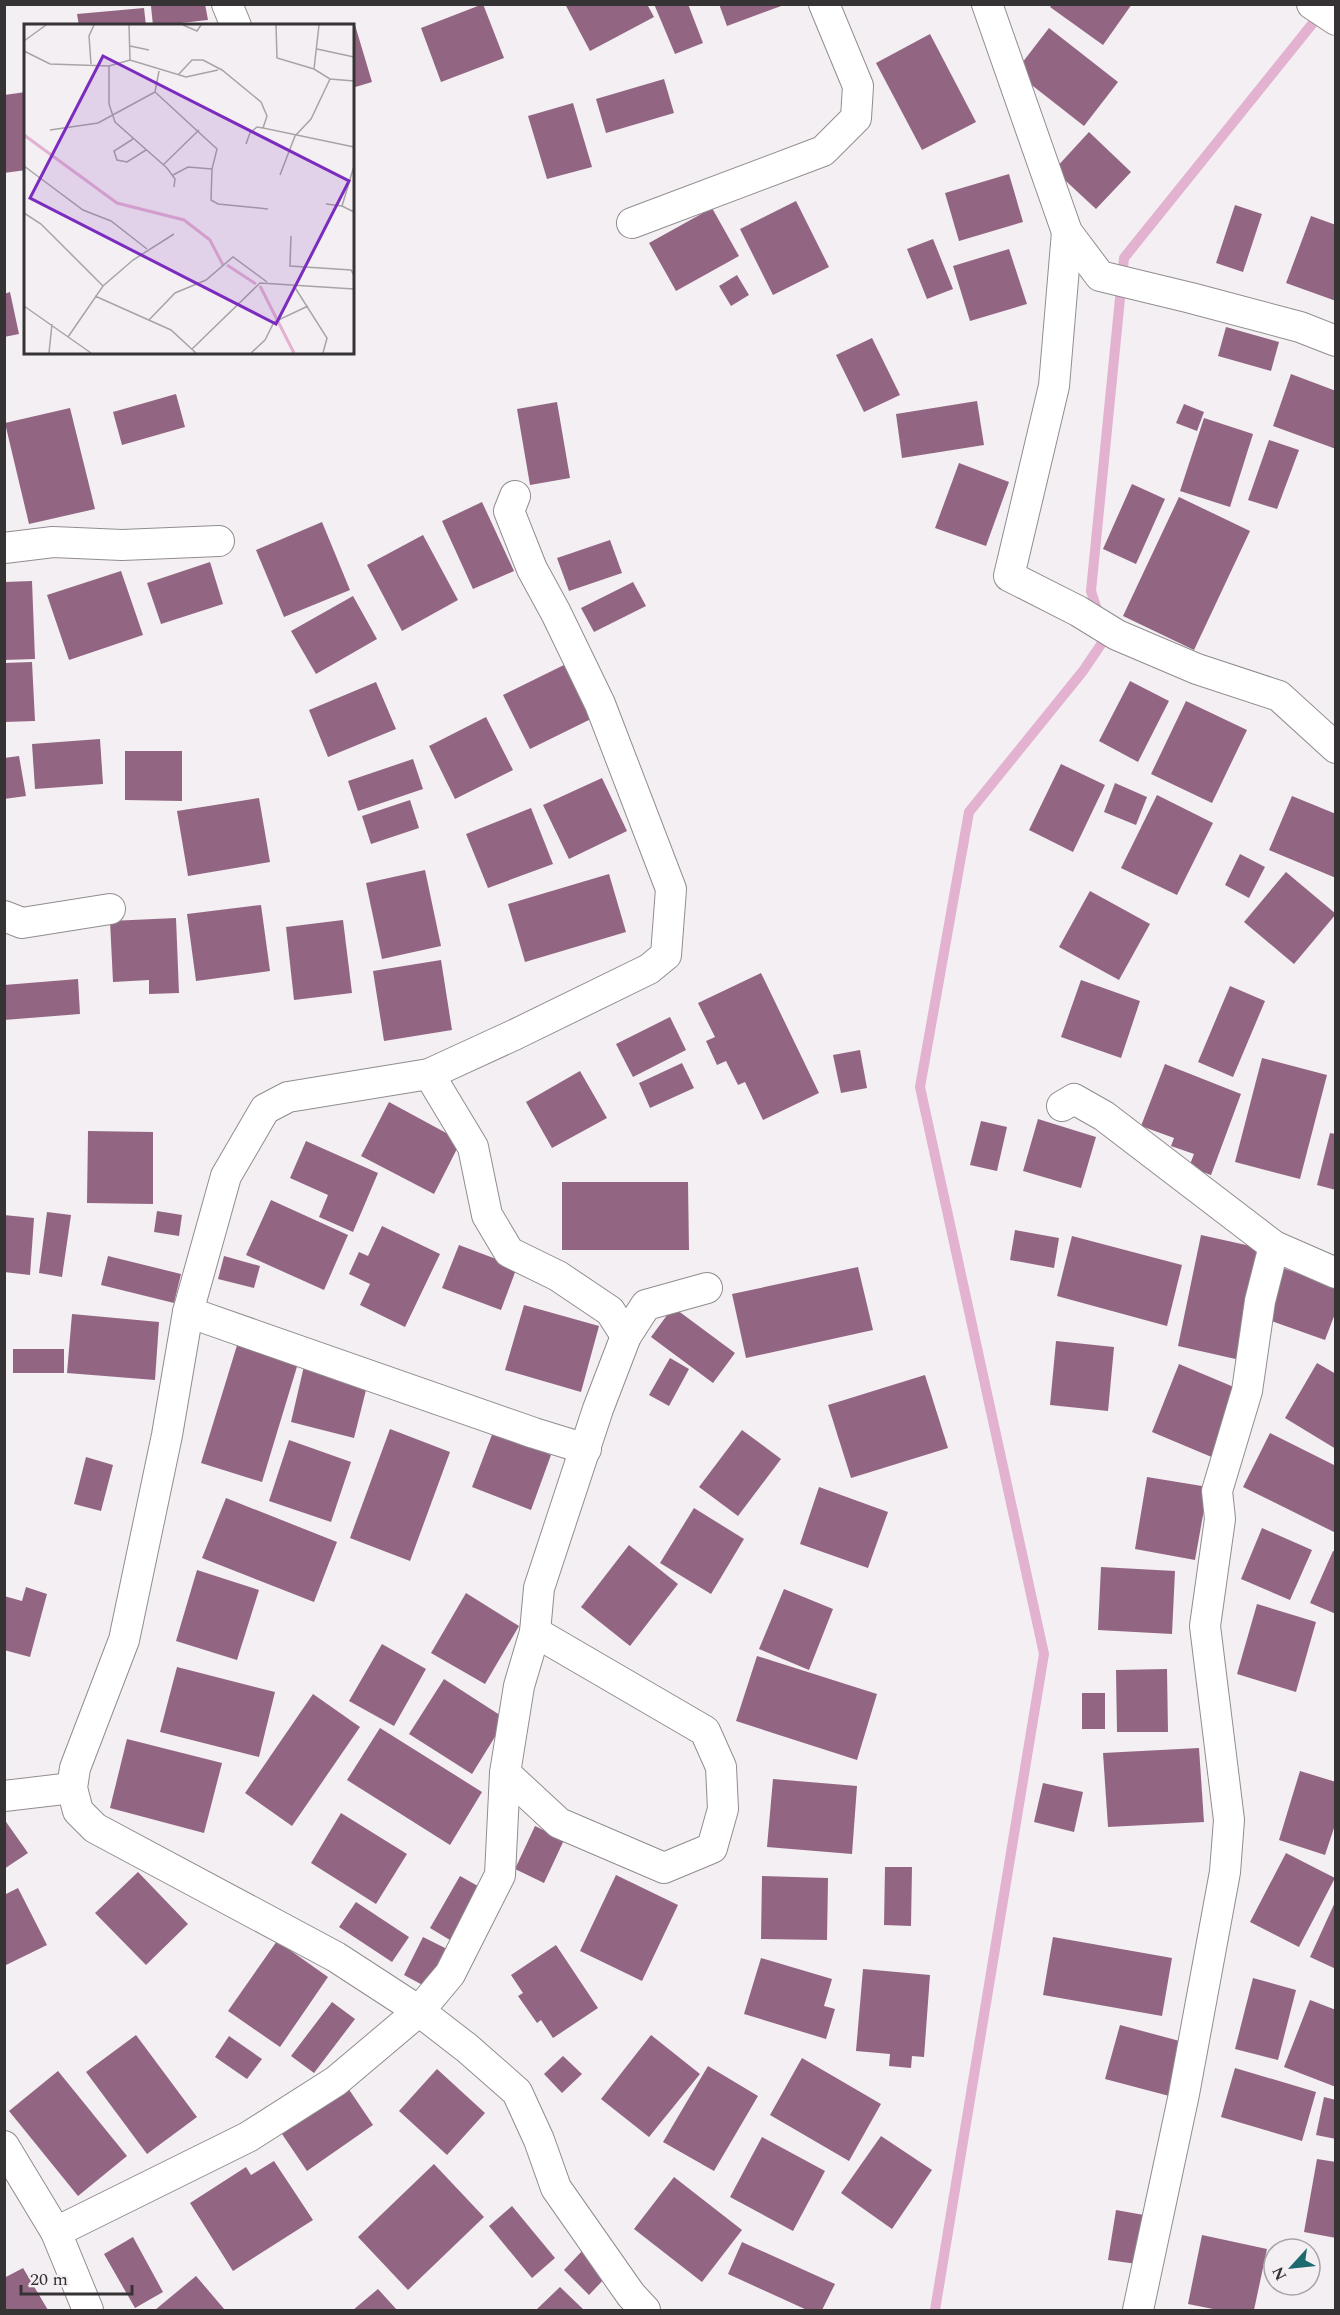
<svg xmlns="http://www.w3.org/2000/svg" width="1340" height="2315" viewBox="0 0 1340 2315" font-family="Spectral,serif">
<rect width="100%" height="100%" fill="#f4eff2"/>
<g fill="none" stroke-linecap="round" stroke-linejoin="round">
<g stroke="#e2b2d0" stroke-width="10">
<path d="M1099,616L1091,591L1124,258L1321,13"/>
<path d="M935,2310L1044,1654L920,1087L969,812L1083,671L1106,637L1105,633"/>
</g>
</g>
<g fill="#926682">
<path d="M160,4H205L208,20L153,26L151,6Z"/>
<path d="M483,4L504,58L441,82L421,28Z"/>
<path d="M565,4H647L654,17L590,51Z"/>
<path d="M654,4H688L703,43L675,54Z"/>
<path d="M719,4H784V5L727,26Z"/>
<path d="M1053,4H1132L1103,45L1050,7Z"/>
<path d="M144,8L146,26H79L77,14Z"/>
<path d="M355,25L372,82L352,88V26Z"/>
<path d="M1049,28L1118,82L1084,126L1015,72Z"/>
<path d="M930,34L976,122L922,150L876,63Z"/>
<path d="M664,79L674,113L606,133L596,99Z"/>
<path d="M26,92V170L4,173V95Z"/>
<path d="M573,103L592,167L547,179L528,116Z"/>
<path d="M1089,132L1131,172L1096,209L1054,170Z"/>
<path d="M1009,174L1023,222L959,241L945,193Z"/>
<path d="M796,201L829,267L773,295L740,229Z"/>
<path d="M1235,205L1262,214L1243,272L1216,263Z"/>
<path d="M712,208L739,256L676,291L649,243Z"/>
<path d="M1311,216L1336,225V301L1286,283Z"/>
<path d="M933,239L953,289L927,299L907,249Z"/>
<path d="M1009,249L1027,304L970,321L953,266Z"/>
<path d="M737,275L749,295L731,306L719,286Z"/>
<path d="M10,292L19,334L4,337V294Z"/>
<path d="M1226,327L1279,342L1271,371L1218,356Z"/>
<path d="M872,338L900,395L864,412L836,355Z"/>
<path d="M1291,374L1336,391V449L1273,426Z"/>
<path d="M176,394L185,427L122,445L113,412Z"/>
<path d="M977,401L984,445L902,458L896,414Z"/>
<path d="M557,402L570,478L530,485L517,409Z"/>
<path d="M1184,404L1204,412L1197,431L1176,423Z"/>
<path d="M70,408L95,509L29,524L5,423Z"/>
<path d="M1204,418L1253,434L1230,507L1180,491Z"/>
<path d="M1269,440L1299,450L1277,509L1248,500Z"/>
<path d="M959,463L1009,482L986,546L935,528Z"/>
<path d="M1132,484L1165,499L1136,564L1103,549Z"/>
<path d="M1179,497L1250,531L1194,650L1123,616Z"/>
<path d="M482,502L514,571L473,589L442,521Z"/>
<path d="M322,522L350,590L284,617L256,550Z"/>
<path d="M423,535L458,600L402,631L367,565Z"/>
<path d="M610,540L622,573L569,591L557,558Z"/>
<path d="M210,562L223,604L161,624L147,583Z"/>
<path d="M121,571L143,635L69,660L47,595Z"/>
<path d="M32,581L35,659L4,660V582Z"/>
<path d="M633,582L646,606L594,632L581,608Z"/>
<path d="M353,596L377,639L316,674L291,631Z"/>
<path d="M32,662L35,721L4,722V663Z"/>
<path d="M568,663L595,717L530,749L503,695Z"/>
<path d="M1130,681L1169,701L1138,762L1099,741Z"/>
<path d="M376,682L396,729L328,757L309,710Z"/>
<path d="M1186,701L1247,730L1212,803L1151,774Z"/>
<path d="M486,717L513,770L455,799L429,746Z"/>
<path d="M100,739L103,784L35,789L32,744Z"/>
<path d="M125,751H182V801L125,800Z"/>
<path d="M19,756L26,796L4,799V758Z"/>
<path d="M413,759L423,789L358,811L348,781Z"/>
<path d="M1061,764L1105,785L1073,852L1029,830Z"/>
<path d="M602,778L627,831L569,859L543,805Z"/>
<path d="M1115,783L1147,797L1136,825L1104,812Z"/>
<path d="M1157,795L1213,823L1177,895L1121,868Z"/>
<path d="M1292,796L1336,814V878L1269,850Z"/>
<path d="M259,798L270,862L188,876L177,811Z"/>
<path d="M410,800L419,828L371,844L362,816Z"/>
<path d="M531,808L553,864L488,888L466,834Z"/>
<path d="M1240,854L1265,867L1249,898L1225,885Z"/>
<path d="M425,870L441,946L382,959L366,883Z"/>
<path d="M1286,872L1336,914L1294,964L1244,922Z"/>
<path d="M609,874L626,932L525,962L508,904Z"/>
<path d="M1090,891L1150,924L1119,980L1059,947Z"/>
<path d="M261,905L270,971L196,981L187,914Z"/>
<path d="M176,918L179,993L149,994V980L113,982L110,921Z"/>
<path d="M343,920L352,993L294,1000L286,927Z"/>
<path d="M441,960L452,1030L384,1041L373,971Z"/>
<path d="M761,973L819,1093L763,1120L745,1082L738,1085L726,1061L717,1065L706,1041L715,1037L698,1003Z"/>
<path d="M78,979L80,1014L4,1020V985Z"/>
<path d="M1081,980L1140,1001L1121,1058L1061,1037Z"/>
<path d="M1230,986L1265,1001L1233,1077L1198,1062Z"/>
<path d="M670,1017L686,1050L633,1077L616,1044Z"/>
<path d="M860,1050L867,1088L841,1093L833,1055Z"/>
<path d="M1262,1058L1327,1075L1300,1179L1235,1162Z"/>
<path d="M682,1063L694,1088L650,1108L639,1083Z"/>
<path d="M1165,1064L1241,1094L1211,1175L1189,1167L1194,1154L1171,1146L1174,1138L1141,1126Z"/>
<path d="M580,1071L607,1118L552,1148L526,1102Z"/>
<path d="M389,1102L461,1141L434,1194L361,1156Z"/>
<path d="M1038,1119L1096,1137L1081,1188L1023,1171Z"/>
<path d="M981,1121L1007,1127L997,1171L970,1165Z"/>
<path d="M88,1131L153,1132V1204L87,1203Z"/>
<path d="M1330,1133L1336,1134V1190L1317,1185Z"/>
<path d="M306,1141L378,1173L353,1232L319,1217L328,1195L290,1178Z"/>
<path d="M562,1182H688L689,1250H562Z"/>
<path d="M271,1200L348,1235L324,1290L246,1255Z"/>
<path d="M157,1211L182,1215L179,1236L154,1232Z"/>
<path d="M47,1212L71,1215L62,1277L39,1273Z"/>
<path d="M4,1215L34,1218L30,1275L4,1272Z"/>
<path d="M382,1226L440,1254L405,1327L360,1305L370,1284L349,1274L359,1252L368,1256Z"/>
<path d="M1015,1230L1059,1238L1054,1268L1010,1260Z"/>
<path d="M1201,1235L1264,1249L1240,1360L1178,1346Z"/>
<path d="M1072,1236L1182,1265L1167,1326L1057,1296Z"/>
<path d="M459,1245L517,1267L501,1310L442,1288Z"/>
<path d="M108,1256L181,1274L174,1303L101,1285Z"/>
<path d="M224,1256L260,1266L254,1288L218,1279Z"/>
<path d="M858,1267L873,1330L746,1358L732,1294Z"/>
<path d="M1283,1268L1336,1287V1311L1325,1340L1266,1319Z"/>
<path d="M524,1305L599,1326L581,1392L505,1370Z"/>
<path d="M673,1307L735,1353L713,1383L651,1337Z"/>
<path d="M72,1314L159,1322L155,1380L67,1373Z"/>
<path d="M1056,1341L1114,1347L1108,1411L1050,1405Z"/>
<path d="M238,1342L299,1360L262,1482L201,1463Z"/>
<rect x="13" y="1349" width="51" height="24"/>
<path d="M670,1358L689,1369L669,1406L649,1395Z"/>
<path d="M1317,1363L1336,1374V1449L1285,1418Z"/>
<path d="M1179,1364L1241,1390L1214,1458L1152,1432Z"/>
<path d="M304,1366L368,1382L354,1438L291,1422Z"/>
<path d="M925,1375L948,1448L851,1478L828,1405Z"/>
<path d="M390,1429L450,1452L410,1561L350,1538Z"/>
<path d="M742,1430L781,1459L738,1516L699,1487Z"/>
<path d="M493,1432L551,1455L531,1510L472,1487Z"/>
<path d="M1270,1433L1336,1466V1533L1243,1487Z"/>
<path d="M289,1440L351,1462L331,1522L269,1501Z"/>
<path d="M86,1457L113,1465L101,1511L74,1504Z"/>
<path d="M1147,1477L1208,1487L1195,1560L1135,1549Z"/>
<path d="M819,1487L888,1512L868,1568L800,1544Z"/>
<path d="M226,1498L337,1542L314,1602L202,1558Z"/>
<path d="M694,1508L744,1539L711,1594L660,1563Z"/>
<path d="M1262,1528L1312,1550L1290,1600L1241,1579Z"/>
<path d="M629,1545L678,1584L630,1646L581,1607Z"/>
<path d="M1333,1551L1336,1552V1614L1310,1603Z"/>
<path d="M1101,1567L1175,1571L1172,1634L1098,1630Z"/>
<path d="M197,1570L259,1590L237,1660L176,1641Z"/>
<path d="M26,1587L47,1594L30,1657L4,1650V1596L22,1601Z"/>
<path d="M784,1589L833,1609L809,1670L759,1649Z"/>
<path d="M466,1593L519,1626L485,1684L431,1653Z"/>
<path d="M1257,1604L1316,1622L1296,1692L1237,1674Z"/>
<path d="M382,1644L426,1669L394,1726L349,1701Z"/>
<path d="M757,1656L877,1694L857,1760L736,1721Z"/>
<path d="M177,1667L275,1692L259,1757L160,1732Z"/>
<path d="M1167,1669L1168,1732H1117L1116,1670Z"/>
<path d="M444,1679L506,1719L472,1774L409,1734Z"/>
<rect x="1082" y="1693" width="23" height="36"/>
<path d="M313,1694L360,1727L292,1826L245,1793Z"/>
<path d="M380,1728L482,1792L450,1845L347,1780Z"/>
<path d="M127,1739L222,1763L204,1833L110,1808Z"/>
<path d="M1199,1748L1204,1822L1108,1827L1103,1753Z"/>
<path d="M1300,1771L1336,1782V1822L1325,1855L1279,1840Z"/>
<path d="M773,1779L857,1786L852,1854L767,1847Z"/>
<path d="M1043,1783L1083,1792L1074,1832L1034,1822Z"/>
<path d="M341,1813L407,1854L376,1904L311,1863Z"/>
<path d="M4,1819L28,1853L4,1869Z"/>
<path d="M535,1826L564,1840L544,1883L515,1869Z"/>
<path d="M1286,1853L1335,1878L1299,1947L1250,1922Z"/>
<path d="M885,1867H912L911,1926L884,1925Z"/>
<path d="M138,1872L188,1924L146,1965L95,1913Z"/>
<path d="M616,1875L678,1905L642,1981L580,1951Z"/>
<path d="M460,1876L485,1890L455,1943L430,1928Z"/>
<path d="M762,1876L828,1878L827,1940L761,1939Z"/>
<path d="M18,1888L47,1945L4,1966V1895Z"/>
<path d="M1336,1900V1969L1310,1957Z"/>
<path d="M356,1902L409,1937L392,1962L339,1927Z"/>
<path d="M423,1937L449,1950L430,1989L404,1975Z"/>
<path d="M1053,1937L1172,1958L1162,2016L1043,1995Z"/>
<path d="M277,1941L328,1977L280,2047L228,2011Z"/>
<path d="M556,1945L598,2008L553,2038L541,2020L537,2023L518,1996L523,1993L511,1975Z"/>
<path d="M761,1958L832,1979L824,2006L835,2009L826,2039L744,2014Z"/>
<path d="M863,1969L930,1975L924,2057L912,2056L911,2068L889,2066L890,2054L856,2051Z"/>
<path d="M1253,1978L1296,1990L1278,2060L1235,2049Z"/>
<path d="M1310,2000L1336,2010V2087L1284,2067Z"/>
<path d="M332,2002L355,2019L314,2073L291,2056Z"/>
<path d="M1120,2025L1187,2043L1173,2097L1105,2079Z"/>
<path d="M136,2035L197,2117L147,2154L86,2072Z"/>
<path d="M651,2035L700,2074L649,2137L601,2099Z"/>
<path d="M229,2036L262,2059L247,2079L215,2057Z"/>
<path d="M563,2056L582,2074L562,2093L544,2074Z"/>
<path d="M802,2058L881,2104L849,2161L770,2115Z"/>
<path d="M708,2066L758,2096L714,2171L663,2142Z"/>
<path d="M1235,2068L1316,2092L1302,2141L1221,2117Z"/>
<path d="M437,2069L485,2113L447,2155L399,2111Z"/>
<path d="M58,2071L127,2156L78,2196L9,2111Z"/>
<path d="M348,2088L373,2125L307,2171L282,2134Z"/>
<path d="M1324,2097L1336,2100V2139L1316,2135Z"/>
<path d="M881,2136L932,2170L892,2229L841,2193Z"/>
<path d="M762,2137L825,2171L793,2231L730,2197Z"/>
<path d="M1317,2159L1336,2162V2238L1304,2232Z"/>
<path d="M274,2161L313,2220L233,2271L190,2203L246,2167L251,2175Z"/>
<path d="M434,2164L484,2217L408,2290L358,2237Z"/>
<path d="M674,2177L742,2230L702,2282L634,2229Z"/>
<path d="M512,2206L555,2258L532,2278L489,2226Z"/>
<path d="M1116,2210L1144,2215L1137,2264L1108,2260Z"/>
<path d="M1202,2235L1267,2249L1254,2310H1218L1188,2304Z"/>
<path d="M133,2237L163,2292L135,2308L104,2254Z"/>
<path d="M742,2242L835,2284L822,2310H807L728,2274Z"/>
<path d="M582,2251L607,2276L589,2295L564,2270Z"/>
<path d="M23,2268L48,2310H4V2278Z"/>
<path d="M196,2276L225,2310H155Z"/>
<path d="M560,2287L584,2310H536Z"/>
<path d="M378,2289L397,2310H353Z"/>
</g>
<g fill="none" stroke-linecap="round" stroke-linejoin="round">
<defs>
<g id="street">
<path d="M227,4L236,26"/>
<path d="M987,4L1067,232L1100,276L1191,298L1300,327L1336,341"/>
<path d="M1312,4L1336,20"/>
<path d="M632,223L823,151L856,118L858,86L824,4"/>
<path d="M1067,232L1054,386L1009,576L1078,611L1117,635L1197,669L1279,696L1336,748"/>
<path d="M515,496L509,511L532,569L556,613L600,704L671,889L666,955L649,969L514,1035L429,1074L288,1097L265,1109L226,1176L188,1312L167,1435L124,1640L75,1768L72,1788L78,1811L95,1828L336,1957L419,2011L467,2048L517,2092L539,2140L556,2188L631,2295L645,2310"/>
<path d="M4,548L53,542L122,545L219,541"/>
<path d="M4,916L22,923L110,909"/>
<path d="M429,1074L473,1147L487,1215L509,1252L558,1276L610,1311L626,1336"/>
<path d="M1062,1106L1074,1099L1104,1116L1274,1246L1336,1273"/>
<path d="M188,1312L534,1433L586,1449"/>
<path d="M505,1773L559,1823L664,1868L712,1848L723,1809L721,1767L705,1731L535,1632"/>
<path d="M4,1796L72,1788"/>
<path d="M4,2146L56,2232L88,2310"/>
<path d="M56,2232L248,2137L336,2081L419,2011L450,1974L500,1875L505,1773L519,1686L535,1632L539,1588L598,1409L626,1336L646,1305L707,1288"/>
<path d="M1138,2310L1184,2094L1225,1872L1229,1820L1205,1626L1220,1519L1217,1491L1247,1391L1260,1301L1274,1246"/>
</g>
</defs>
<use href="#street" stroke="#918d8f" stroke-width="32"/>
<use href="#street" stroke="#fff" stroke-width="30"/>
</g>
<g transform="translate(24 24)">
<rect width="330" height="330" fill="#f4eff2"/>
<path fill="none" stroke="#e2b2d0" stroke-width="3" d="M0,111L93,179L160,196L186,216L199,241M203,241L232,260M236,262L270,329"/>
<path fill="none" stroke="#a8a4a6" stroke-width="1.5" d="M105,1L106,36M159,1L173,7L177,1M252,1L253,34L290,45L306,55L330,57M0,17L22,1M106,22L125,26M293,25L330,33M0,27L26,40L85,42L106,36L162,53L194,46M67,40L65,12L70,1M85,42V80L91,98L143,144L151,155L150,163M290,45L295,1M154,51L168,36H179L198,46L237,78L243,92L239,104L330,123M131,68L193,125L188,145L187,176L194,180L244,185M131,68L135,47M26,106L74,99L131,68M109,115L90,127L93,136L103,138L122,126M222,120L226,109L233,103L239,104M139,141L175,106M0,142L59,186L87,197L123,225M149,151L164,143L188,145M256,151L271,112L287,95L306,55M302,180L318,182L330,188M318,182L330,142M0,189L17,200L79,262M267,212L266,242L327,246L330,251M270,262L303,314L299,329M71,272L147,306L172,329M0,282L67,329M125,296L151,269L182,256L209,233L243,258M44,313L79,262L109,236L150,210M168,325L236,259L330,265M25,329L28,300M227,329L241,316L250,298L284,282"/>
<path fill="#7b2cbf" fill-opacity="0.15" stroke="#7b2cbf" stroke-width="3" d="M79,32L325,157L252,300L6,174Z"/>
<rect width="330" height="330" fill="none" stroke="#353334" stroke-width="3"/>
</g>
<rect width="1340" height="2315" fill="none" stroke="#353334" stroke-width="12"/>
<g transform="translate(1292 2267) rotate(243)"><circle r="28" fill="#f4eff2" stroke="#a8a4a6" stroke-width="1.5"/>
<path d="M0-4.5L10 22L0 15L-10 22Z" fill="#1c696f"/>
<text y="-9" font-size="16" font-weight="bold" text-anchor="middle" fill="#353334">N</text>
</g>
<path d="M21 2285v9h111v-9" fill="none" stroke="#353334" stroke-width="3"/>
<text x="30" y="2285" font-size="18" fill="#353334" stroke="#f4eff2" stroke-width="4.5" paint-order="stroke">20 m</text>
</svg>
